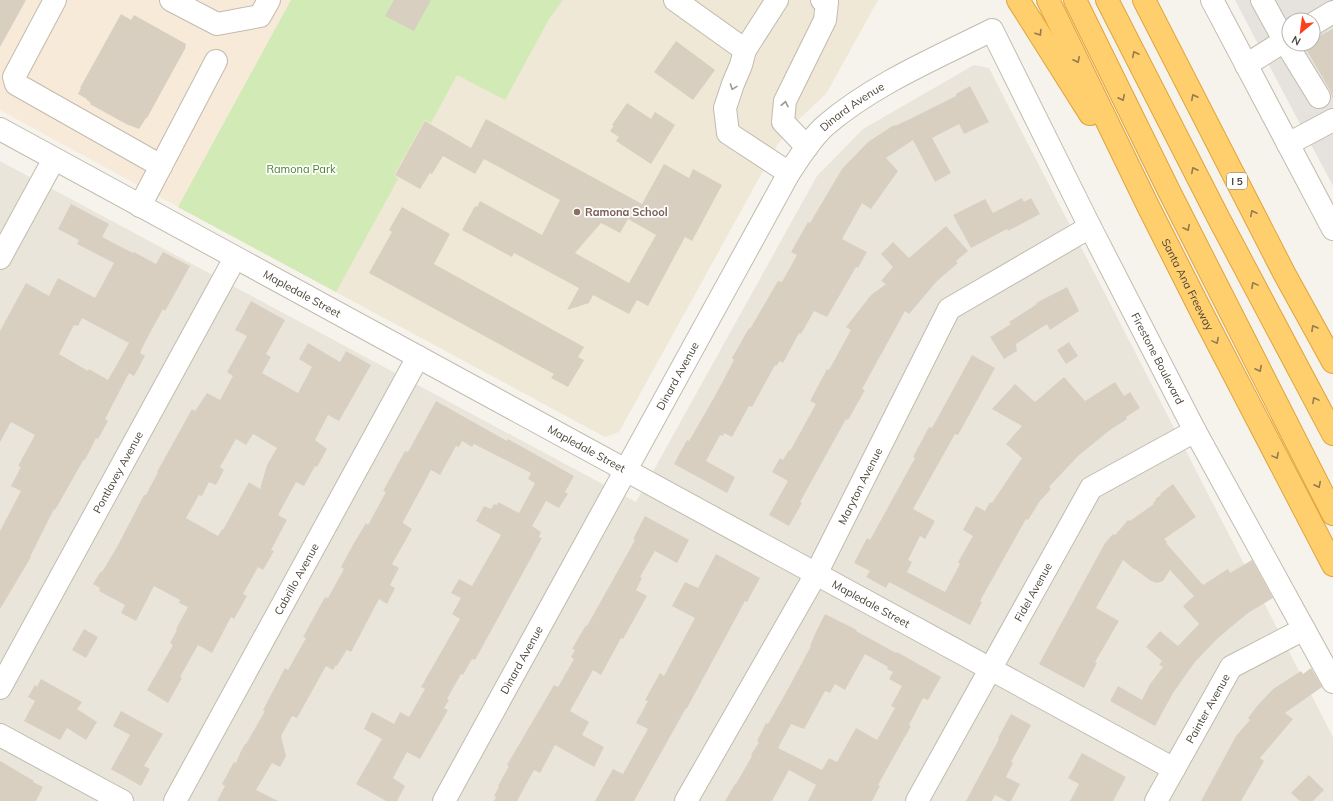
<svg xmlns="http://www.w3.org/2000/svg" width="1333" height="801" viewBox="0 0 1333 801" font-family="Mulish,sans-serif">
<rect width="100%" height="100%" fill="#f6f3ec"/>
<path fill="#eae5da" d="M974,65L989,68L1333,737V801H0V161L636,502L817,176L863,129Z"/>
<path fill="#f7ead8" d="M0,0H291L178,207L0,110Z"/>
<path fill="#e6e2dd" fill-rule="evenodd" d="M1235,0H1333V186L1281,88ZM1289,20H1313V44H1289Z"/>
<path fill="#efe8d6" d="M291,0H878L826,94L797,121L778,144L619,432L605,437L178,207Z"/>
<path fill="#d2eab5" d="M291,0H563L549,19L505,100L457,75L431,123L425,120L394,175L398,179L336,292L178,207Z"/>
<g fill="#d8cfc1" fill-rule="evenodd">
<path d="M0,0H26L0,47Z"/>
<path d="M394,0H431L414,31L385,16Z"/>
<path d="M121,14L131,20L134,15L186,44L185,47H186L164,87L147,118H146L139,129L126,124L90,104L91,103L87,100V99L78,94L81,88H80Z"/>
<path d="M1333,29V99L1330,90L1306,49V44H1313V39Z"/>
<path d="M676,41L715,70L693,100L654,72Z"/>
<path d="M970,86L989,122L964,134L959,124L932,138L951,173L935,182L913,140L886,158L898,171L871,209L862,203L842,239L867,252L858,268L856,267L827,317L814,311L801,334L799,333L783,363L780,361L776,366L775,365L752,407L749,406L732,437L724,433L723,436L720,435L706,461L735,477L727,493L674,464L687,440L689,441L715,396L734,360L732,358L749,328L750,329L778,281L782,282L797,255L791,252L808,222L810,223L842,169L868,142L894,125L895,126L912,118L956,96V94Z"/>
<path d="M627,103L651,119L655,112L675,125L651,164L616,141L619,137L610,131L614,126L612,125Z"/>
<path d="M486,119L642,204L664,164L689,178L693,169L722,185L692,241L685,237L648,306L637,300L629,314L593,295L589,303L567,310L579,288L514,253L512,257L462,230L475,206L477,207L480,201L542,235L560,200L484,159L475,174L443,156L432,174L430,173L420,189L395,175L425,121L471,148ZM628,219L656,235L629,283L575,253L601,223L620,233Z"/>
<path d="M1022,198L1024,202L1031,198L1040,214L1008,231L1007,229L971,248L953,215L985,199L993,213Z"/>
<path d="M71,204L109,224L102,237L133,253L134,252L156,264L163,252L190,266L165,311L163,309L145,342L140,353L145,356L134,376L129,373L105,419L108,421L98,439L96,438L85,460L84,459L55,510L54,509L30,557H31L0,609V531L21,491L11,486L21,467L18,466L35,435L11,422L0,442V331L26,283L49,296L58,278L95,298L114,263L77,244L79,240L58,229ZM82,318L129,343L108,380L89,369L88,371L59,354L74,325L78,326Z"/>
<path d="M402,207L450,234L434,264L584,347L578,357L584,360L568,387L551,378L554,374L369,273L392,232L389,230Z"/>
<path d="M946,226L968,251L956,261L958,263L937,281L909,314L905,311L862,389L865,390L848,420L846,419L800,502L802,503L789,526L769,515L788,481L772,472L780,458L783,460L789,450L790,451L816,404L810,401L827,369L829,370L851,330L846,327L871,295L886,284L881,281L893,267L881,254L893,242L909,258Z"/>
<path d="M1067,287L1079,311L1050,330L1047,324L1016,344L1017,351L1004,359L990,337L1011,324L1009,322L1037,304L1036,303Z"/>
<path d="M251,301L285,320L266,354L271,357L262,373L298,393L312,367L299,359L308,343L340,362L346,351L371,365L339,421L328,415L315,440L327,449L317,467L315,466L304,486L296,482L278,515L287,520L271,550L274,551L263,570L258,567L243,594L247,596L234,619L231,617L212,653L198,645L180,677L182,678L168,703L147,690L173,645L170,643L177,630L176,629L188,607L179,603L180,600L154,586L136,621L121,613L125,605L99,591L100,588L93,584L101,571L102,572L117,547L144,495H146L158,472H157L192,409L195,411L207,393L220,400L233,376L227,372L247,336L235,330ZM253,434L277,448L267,465L260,489L249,482L223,530L222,529L218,536L186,518L199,495L202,496L209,482L216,485L224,470L220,467L236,439L246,445Z"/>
<path d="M1069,342L1078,356L1066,364L1057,350Z"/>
<path d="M972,355L995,368L958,435L955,434L913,509L935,521L925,539L920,536L908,560L912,562L907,572L945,592L960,564L958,562L973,536L963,530L976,506L985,511L990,502L992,503L1022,458L1006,444L1022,426L992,409L1015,384L1035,402L1064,377L1085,401L1115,382L1124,396L1130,392L1140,408L1126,417L1127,419L1110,430L1078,456L1049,487L1051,489L1040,501L1028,520L1026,519L980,601L982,602L970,625L889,582L886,588L866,577L870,571L854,563L867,538L870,540L915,458L913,457L929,427L932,428Z"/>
<path d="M436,401L507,441L508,439L574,476L565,492L568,494L559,508L546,501L532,526L541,532L539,537L542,538L475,660L472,659L463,675L461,674L447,699L449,700L444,708L448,710L420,759L407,752L393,778L405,786L397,801H386L356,784L382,739L364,729L372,712L394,724L400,712L409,717L425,689L421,687L460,619L452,614L461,598L451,593L459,579L472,586L501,535L476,521L484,506L491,509L494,504L497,505L498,502L519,513L535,483L528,479L531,473L474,444L472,447L462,441L459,447L456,446L440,475L431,470L403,522V523L412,529L392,564L399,568L390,585L395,588L387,604L379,599L351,652L347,650L346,651L337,666L336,665L333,670L326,666L297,718L292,716L281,736L286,756L280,767L272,763L256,790L278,801H217L225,786L222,784L234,762L236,763L241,751L245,744H246L265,711L263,710L285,668L288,670L306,638L303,637L325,597L328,598L344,569L341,567L354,543L366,523L368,525L386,492L383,491L405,451L408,452Z"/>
<path d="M1173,484L1196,517L1164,539L1167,542L1166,543L1203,585L1228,569L1230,573L1252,560L1273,598L1248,613L1218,638L1195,662L1173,693L1155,726L1110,701L1118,686L1142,700L1150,684L1163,667L1159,665L1162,661L1146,647L1160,631L1178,646L1199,624L1183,606L1194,596L1170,570L1163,581L1157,583L1151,581L1135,569V570L1123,560L1096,608L1119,621L1095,662L1097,663L1084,688L1039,664L1105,543L1113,534L1115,535L1128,520L1130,521L1154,504L1153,503L1156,500L1155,499L1161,495L1160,494Z"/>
<path d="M645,516L689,540L677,563L655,551L640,577L642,578L636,590L647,596L623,639L621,638L601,675L593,670L570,711L589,722L582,735L604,747L594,767L555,745L540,773L534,770L517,801H494L496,797L494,796L499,787L498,786L509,766L507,765L554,685L558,687L574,659L571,657L575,650L572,649L586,625L587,626L620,567L635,540L633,539Z"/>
<path d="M716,554L760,578L747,602L745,601L687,708H686L634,801H595L613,769L623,774L648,729L636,723L648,701L645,700L660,673L664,676L695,618L672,606L685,582L698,588Z"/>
<path d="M825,614L857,630L856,631L896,653L897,652L941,677L928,700L923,698L909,725L911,726L878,785L880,786L872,801H808L816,785L789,770L772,801H725L735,784H736L752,756L751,755L759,742L757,741L766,723L768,724L788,689L811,646H810L816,632ZM865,654L888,667L887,669L893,672L889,679L902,686L891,706L895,708L877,740L856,728L837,762L829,758L822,770L778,748L791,724L804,729L825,691L830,693L835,684L845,690Z"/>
<path d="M84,629L98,637L86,658L72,650Z"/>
<path d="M1311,668L1322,687L1285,713L1293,719L1260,758L1264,761L1241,801H1201L1236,736L1250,720L1248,718L1257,706L1273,689L1301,671L1303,674Z"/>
<path d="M41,679L82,702L77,709L97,722L86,740L67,728L60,740L24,721L35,701L28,697L35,685L37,687Z"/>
<path d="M121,711L163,734L144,766L150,769L141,786L111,769L130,735L113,726Z"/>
<path d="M1011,714L1031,725L1011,762L1013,763L1006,777L1020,784L1011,801H1006L995,795L992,801H966L999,739L998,738Z"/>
<path d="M1082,753L1126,777L1113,801H1070L1079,784L1068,778Z"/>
<path d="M0,761L34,781L33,782L43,787L36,801H0Z"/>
<path d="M1309,775L1324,790L1313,801H1300L1291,793Z"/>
</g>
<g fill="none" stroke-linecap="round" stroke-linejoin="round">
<defs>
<g id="minor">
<path d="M55,0L14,77L16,84L161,166"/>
<path d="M171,0L217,24L260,16L269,0"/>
<path d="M675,0L745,50"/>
<path d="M777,0L745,50L741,65L733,84L725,108L728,133L789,173"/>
<path d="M1212,0L1333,229"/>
<path d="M1262,0L1284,40L1319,97"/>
<path d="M1313,24L1333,12"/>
<path d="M1246,65L1289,38"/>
<path id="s1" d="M0,129L1174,769"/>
<path d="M1288,144L1333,120"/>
<path d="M807,147L783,122L785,101L825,20L827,2L822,0"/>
<path d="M140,206L216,61"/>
<path d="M0,258L54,159"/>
<path id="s2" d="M0,688L235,258"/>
<path d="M0,735L122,801"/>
<path id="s3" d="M175,801L418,357"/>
<path id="s4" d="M444,801L789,173C800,157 811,138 826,125C874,84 936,58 992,30L1090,227L1195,431L1333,682"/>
<path id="s5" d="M686,801L816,574L949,309L1090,227"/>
<path id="s6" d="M917,801L1091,488L1195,431"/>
<path id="s7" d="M1156,801L1231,667L1304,629"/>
</g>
<g id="highway">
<path d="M1018,0L1090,114"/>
<path id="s8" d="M1048,0L1148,206L1202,313L1333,565"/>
<path d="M1075,0L1170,193L1333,514"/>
<path d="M1107,0L1218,217L1333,434"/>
<path d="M1144,0L1284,273L1333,362"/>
</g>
</defs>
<use href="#minor" stroke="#c2bbae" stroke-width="24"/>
<use href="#highway" stroke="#e0a43c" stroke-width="24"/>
<use href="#minor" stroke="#fff" stroke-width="22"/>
<use href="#highway" stroke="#ffcf6e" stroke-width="22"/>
</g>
<defs><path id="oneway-chevron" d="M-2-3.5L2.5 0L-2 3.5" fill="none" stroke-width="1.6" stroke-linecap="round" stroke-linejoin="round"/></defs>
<g stroke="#937c4e">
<use href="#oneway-chevron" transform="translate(1039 33) rotate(58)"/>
<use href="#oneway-chevron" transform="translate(1135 54) rotate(-117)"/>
<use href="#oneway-chevron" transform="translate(1077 60) rotate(64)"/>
<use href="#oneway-chevron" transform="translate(1194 97) rotate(-117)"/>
<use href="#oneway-chevron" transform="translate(1122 98) rotate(64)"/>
<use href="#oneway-chevron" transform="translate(1194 170) rotate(-117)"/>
<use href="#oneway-chevron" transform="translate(1253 213) rotate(-117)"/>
<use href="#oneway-chevron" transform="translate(1187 228) rotate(63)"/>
<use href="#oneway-chevron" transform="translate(1254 285) rotate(-118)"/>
<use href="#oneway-chevron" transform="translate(1314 328) rotate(-119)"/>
<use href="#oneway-chevron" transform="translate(1216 341) rotate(62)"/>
<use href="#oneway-chevron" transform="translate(1259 369) rotate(63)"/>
<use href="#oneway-chevron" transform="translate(1315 400) rotate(-118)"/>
<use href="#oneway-chevron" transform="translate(1276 456) rotate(62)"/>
<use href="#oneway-chevron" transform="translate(1318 485) rotate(63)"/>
</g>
<g stroke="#9c9892">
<use href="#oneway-chevron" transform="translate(733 87) rotate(110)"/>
<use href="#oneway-chevron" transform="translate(785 104) rotate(-79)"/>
</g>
<circle fill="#8d6e63" stroke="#fff" stroke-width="1.5" cx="577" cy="212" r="4"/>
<g text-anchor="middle" stroke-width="3.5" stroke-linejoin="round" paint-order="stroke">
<rect fill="#fff" stroke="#817c74" stroke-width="1" x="1227" y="173" width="20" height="16" rx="3"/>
<g font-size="10" font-weight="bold" fill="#4b4439">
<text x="1237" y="185">I 5</text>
</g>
<g font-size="11" fill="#4b4439" stroke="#fff">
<text dy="4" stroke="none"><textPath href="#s4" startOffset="809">Dinard Avenue</textPath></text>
<text dy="4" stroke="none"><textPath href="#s8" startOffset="317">Santa Ana Freeway</textPath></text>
<text dy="4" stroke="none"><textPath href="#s1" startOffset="344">Mapledale Street</textPath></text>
<text dy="4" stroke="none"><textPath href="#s4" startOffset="1337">Firestone Boulevard</textPath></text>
<text dy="4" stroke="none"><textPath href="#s4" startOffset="485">Dinard Avenue</textPath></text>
<text dy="4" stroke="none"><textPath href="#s1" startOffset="668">Mapledale Street</textPath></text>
<text dy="4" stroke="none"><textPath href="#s2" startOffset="246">Pontlavey Avenue</textPath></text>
<text dy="4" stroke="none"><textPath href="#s5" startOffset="360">Maryton Avenue</textPath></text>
<text dy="4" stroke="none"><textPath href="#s3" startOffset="253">Cabrillo Avenue</textPath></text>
<text dy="4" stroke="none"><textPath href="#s6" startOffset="239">Fidel Avenue</textPath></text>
<text dy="4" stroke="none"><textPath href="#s1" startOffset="992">Mapledale Street</textPath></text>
<text dy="4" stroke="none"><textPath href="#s4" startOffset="161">Dinard Avenue</textPath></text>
<text dy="4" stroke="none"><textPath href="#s7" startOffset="106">Painter Avenue</textPath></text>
</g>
<g font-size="11" fill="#4a7f2a" stroke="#fff">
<text x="301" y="173">Ramona Park</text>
</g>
<g font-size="11" font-weight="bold" fill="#785e54" stroke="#fff" text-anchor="start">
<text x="585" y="216">Ramona School</text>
</g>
</g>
<g transform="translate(1301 32) rotate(209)"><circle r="19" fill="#ffffff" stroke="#b7b4b0"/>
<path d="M0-3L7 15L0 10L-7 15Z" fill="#fc3f1d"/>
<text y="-6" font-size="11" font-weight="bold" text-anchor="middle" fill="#4b4439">N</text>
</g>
</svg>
